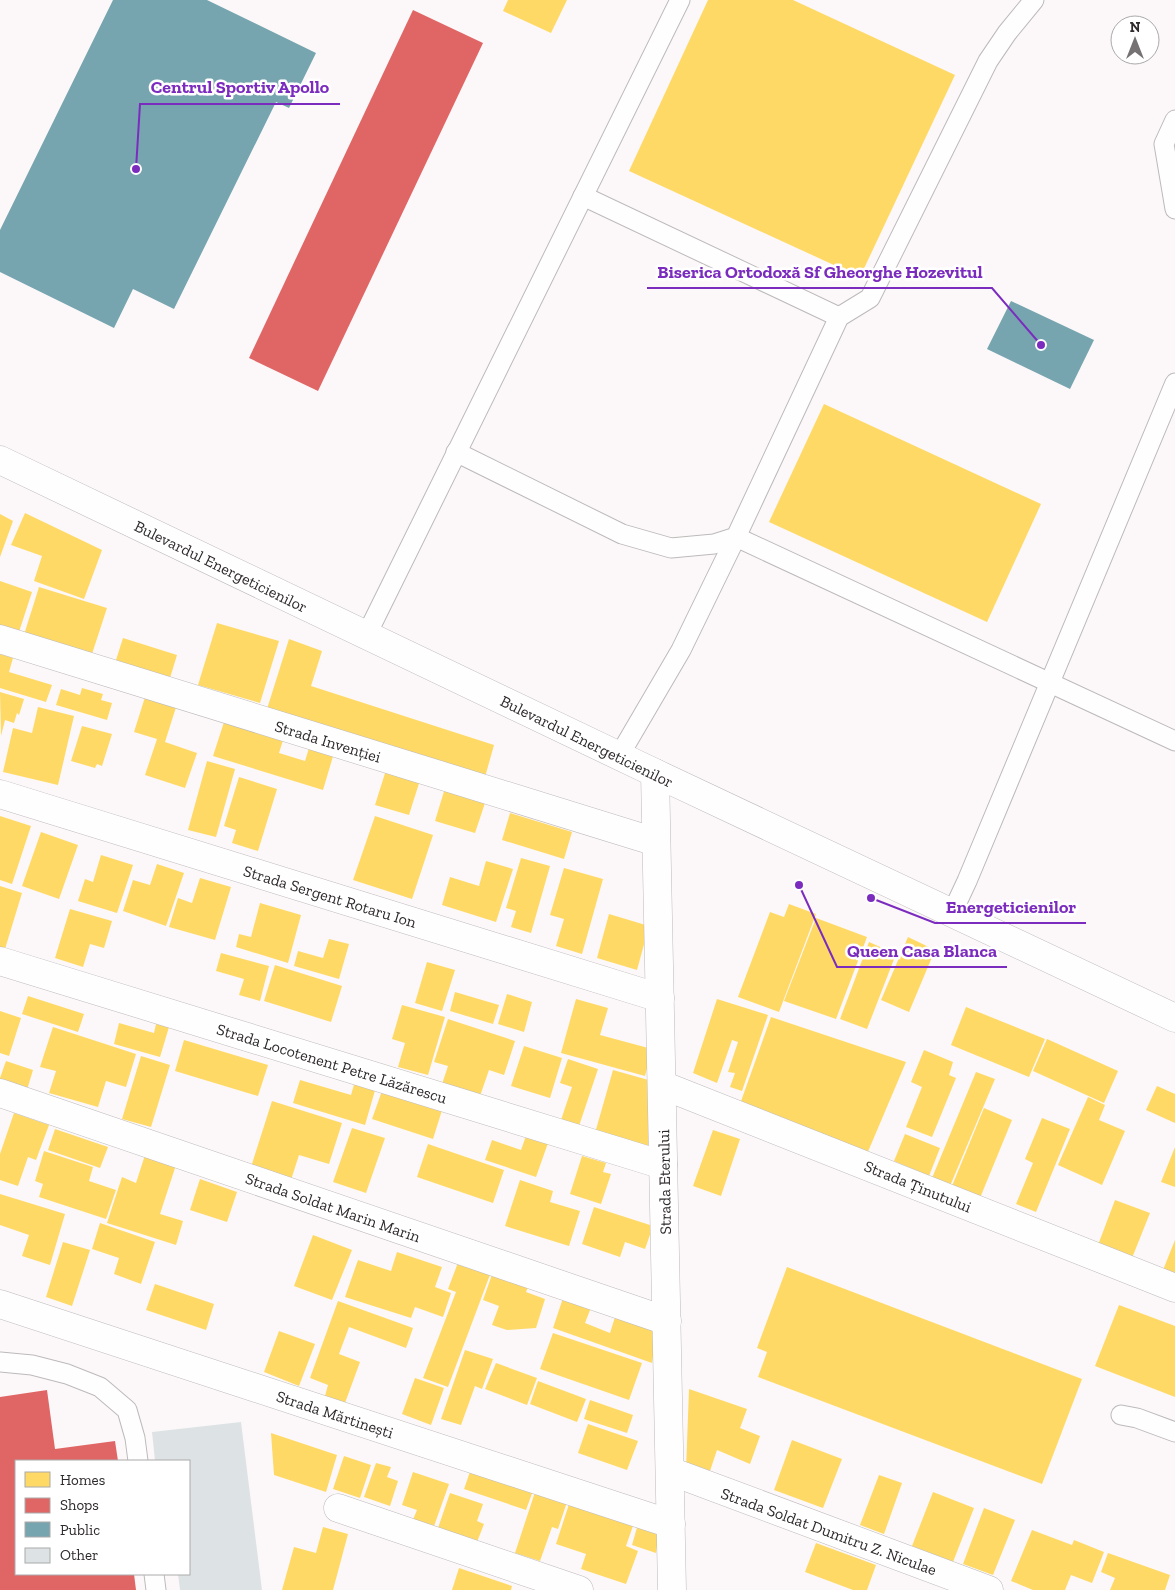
<svg xmlns="http://www.w3.org/2000/svg" width="1175" height="1590" viewBox="0 0 1175 1590" font-family="'Zilla Slab',serif">
<rect width="100%" height="100%" fill="#fcf8f9"/>
<g fill="#ffd966">
<path d="M508,0H567L551,33L503,11Z"/>
<path d="M708,0H793L955,75L860,277L629,171Z"/>
<path d="M824,404L1041,504L987,622L769,522Z"/>
<path d="M25,513L102,550L84,599L34,581L42,556L11,545Z"/>
<path d="M0,514L13,521L0,557Z"/>
<path d="M0,581L32,592L17,638L0,632Z"/>
<path d="M39,587L107,608L90,660L23,638Z"/>
<path d="M217,623L279,641L260,703L198,685Z"/>
<path d="M123,638L177,655L170,678L116,660Z"/>
<path d="M289,639L322,651L311,686L494,745L485,777L267,709Z"/>
<path d="M0,654L13,658L9,672L52,685L46,702L0,688Z"/>
<path d="M82,688L103,694L101,700L112,703L107,720L56,705L61,689L80,695Z"/>
<path d="M0,692L24,699L19,715L17,713L14,723L5,720L1,736Z"/>
<path d="M146,694L177,704L165,742L197,753L185,788L145,775L157,739L134,732Z"/>
<path d="M38,707L74,716L58,785L3,772L13,728L32,733Z"/>
<path d="M225,719L284,737L279,753L305,761L310,745L334,753L323,790L213,756Z"/>
<path d="M82,726L112,734L102,766L97,764L95,768L71,761Z"/>
<path d="M207,761L235,769L216,837L188,830Z"/>
<path d="M386,770L420,780L409,815L375,805Z"/>
<path d="M239,777L277,789L258,851L232,843L236,830L224,826Z"/>
<path d="M445,788L486,800L475,833L435,821Z"/>
<path d="M510,813L572,832L564,859L502,840Z"/>
<path d="M0,816L31,826L12,884L0,880Z"/>
<path d="M375,816L433,835L412,899L353,880Z"/>
<path d="M41,832L78,845L59,899L22,886Z"/>
<path d="M101,855L133,865L117,913L78,901L85,879L93,882Z"/>
<path d="M521,858L550,866L531,933L511,927L516,911L506,908Z"/>
<path d="M486,861L513,869L496,922L442,905L450,877L479,886Z"/>
<path d="M157,864L184,873L166,926L123,911L133,880L150,885Z"/>
<path d="M564,868L603,879L582,954L556,946L564,919L550,915Z"/>
<path d="M200,878L231,887L215,940L169,927L178,898L192,903Z"/>
<path d="M0,886L22,893L5,949L0,947Z"/>
<path d="M260,903L301,915L288,963L236,947L239,934L251,937Z"/>
<path d="M789,904L816,914L779,1012L738,997L770,912L784,917Z"/>
<path d="M70,909L112,921L104,948L90,944L83,967L55,958Z"/>
<path d="M609,914L649,926L637,970L597,958Z"/>
<path d="M816,918L867,937L836,1019L784,1001Z"/>
<path d="M908,937L935,950L909,1012L881,1000Z"/>
<path d="M329,939L349,944L339,979L294,966L298,951L323,958Z"/>
<path d="M869,942L896,954L867,1029L840,1019Z"/>
<path d="M221,953L269,966L260,1001L239,995L244,979L216,971Z"/>
<path d="M427,962L455,970L442,1011L415,1003Z"/>
<path d="M275,965L342,986L331,1022L264,1001Z"/>
<path d="M455,992L499,1005L493,1024L450,1011Z"/>
<path d="M507,994L532,1002L524,1032L498,1024Z"/>
<path d="M28,996L84,1014L78,1032L22,1014Z"/>
<path d="M576,999L608,1008L600,1035L652,1049L645,1076L561,1053Z"/>
<path d="M717,999L768,1015L742,1091L730,1087L735,1073L728,1072L738,1042L732,1040L717,1083L693,1073Z"/>
<path d="M402,1005L445,1017L428,1075L398,1067L405,1043L392,1039Z"/>
<path d="M966,1007L1045,1039L1029,1077L951,1045Z"/>
<path d="M0,1011L21,1018L9,1056L0,1053Z"/>
<path d="M771,1017L906,1062L867,1154L740,1104Z"/>
<path d="M448,1019L515,1041L504,1075L489,1070L480,1096L442,1084L448,1066L434,1062Z"/>
<path d="M119,1023L154,1033L156,1024L169,1027L160,1057L114,1044Z"/>
<path d="M53,1027L136,1054L126,1087L106,1081L98,1107L49,1093L56,1071L40,1067Z"/>
<path d="M1047,1039L1118,1071L1104,1103L1033,1071Z"/>
<path d="M184,1040L268,1065L258,1096L175,1071Z"/>
<path d="M524,1046L562,1058L550,1098L511,1086Z"/>
<path d="M924,1050L953,1062L949,1075L956,1078L932,1137L906,1127L922,1087L911,1082Z"/>
<path d="M141,1056L170,1065L151,1127L122,1119Z"/>
<path d="M568,1059L598,1069L579,1126L561,1120L572,1087L560,1083Z"/>
<path d="M6,1061L33,1070L26,1093L0,1084V1078Z"/>
<path d="M613,1070L652,1081L649,1149L595,1133Z"/>
<path d="M976,1072L995,1079L950,1186L932,1178Z"/>
<path d="M300,1080L351,1095L355,1081L376,1087L365,1125L293,1103Z"/>
<path d="M1157,1086L1175,1094V1123L1146,1110Z"/>
<path d="M383,1088L443,1107L433,1139L372,1119Z"/>
<path d="M1088,1097L1105,1105L1099,1120L1125,1131L1102,1185L1058,1165Z"/>
<path d="M272,1101L342,1123L329,1164L299,1155L291,1180L251,1167Z"/>
<path d="M984,1108L1012,1120L980,1198L952,1186Z"/>
<path d="M14,1113L49,1125L36,1160L28,1157L18,1186L0,1180V1154Z"/>
<path d="M1042,1118L1070,1129L1036,1212L1016,1204L1033,1163L1025,1159Z"/>
<path d="M352,1128L385,1138L366,1193L333,1182Z"/>
<path d="M55,1129L108,1147L100,1168L48,1150Z"/>
<path d="M713,1130L740,1139L721,1196L693,1186Z"/>
<path d="M905,1134L940,1148L929,1176L894,1161Z"/>
<path d="M526,1136L548,1143L536,1177L485,1160L492,1140L521,1150Z"/>
<path d="M428,1144L504,1170L493,1203L417,1177Z"/>
<path d="M1175,1147V1187L1161,1182Z"/>
<path d="M44,1151L93,1167L89,1181L116,1190L106,1219L39,1197L43,1184L35,1181Z"/>
<path d="M145,1155L176,1165L160,1214L183,1221L176,1245L107,1223L122,1177L136,1183Z"/>
<path d="M582,1156L606,1163L603,1172L611,1174L601,1204L570,1194Z"/>
<path d="M200,1179L237,1192L227,1222L190,1210Z"/>
<path d="M520,1180L553,1191L550,1202L580,1211L569,1246L505,1226Z"/>
<path d="M0,1194L65,1214L50,1265L22,1256L29,1235L0,1225Z"/>
<path d="M1115,1200L1150,1213L1132,1258L1098,1245Z"/>
<path d="M594,1207L653,1226L645,1249L625,1242L620,1257L582,1244Z"/>
<path d="M100,1223L155,1242L141,1284L114,1274L119,1258L92,1249Z"/>
<path d="M313,1235L352,1250L332,1300L294,1286Z"/>
<path d="M1175,1240V1274L1163,1270Z"/>
<path d="M63,1242L90,1250L72,1306L46,1297Z"/>
<path d="M397,1252L442,1267L435,1287L451,1293L443,1317L415,1307L411,1318L345,1297L358,1260L391,1271Z"/>
<path d="M459,1260L491,1272L448,1387L423,1378L456,1292L448,1289Z"/>
<path d="M787,1267L1082,1379L1042,1484L758,1377L767,1352L757,1348Z"/>
<path d="M494,1269L530,1282L526,1292L545,1299L536,1328L507,1330L492,1325L499,1306L483,1300Z"/>
<path d="M155,1284L214,1304L206,1330L146,1310Z"/>
<path d="M564,1295L592,1305L585,1323L610,1333L616,1314L657,1329L652,1363L553,1328Z"/>
<path d="M338,1301L413,1328L406,1348L349,1327L339,1354L360,1362L345,1403L325,1396L328,1385L310,1378Z"/>
<path d="M1119,1305L1175,1326V1397L1095,1366Z"/>
<path d="M279,1331L315,1344L299,1386L264,1372Z"/>
<path d="M553,1333L642,1363L629,1400L540,1369Z"/>
<path d="M465,1350L493,1359L482,1389L475,1386L461,1425L441,1419Z"/>
<path d="M496,1363L537,1378L527,1405L485,1389Z"/>
<path d="M415,1378L444,1388L431,1425L402,1414Z"/>
<path d="M538,1381L586,1399L577,1422L530,1404Z"/>
<path d="M689,1389L747,1409L740,1428L760,1436L750,1464L717,1450L708,1477L686,1470Z"/>
<path d="M590,1400L633,1415L627,1433L584,1419Z"/>
<path d="M588,1424L638,1441L627,1470L578,1453Z"/>
<path d="M271,1433L337,1455L326,1492L274,1475Z"/>
<path d="M792,1440L842,1459L823,1508L774,1490Z"/>
<path d="M344,1456L371,1465L360,1498L333,1489Z"/>
<path d="M376,1463L391,1467L387,1477L398,1481L390,1506L364,1497Z"/>
<path d="M472,1466L534,1488L526,1510L464,1489Z"/>
<path d="M413,1472L449,1484L433,1529L412,1522L417,1510L402,1505Z"/>
<path d="M879,1475L902,1483L884,1534L860,1525Z"/>
<path d="M536,1489L568,1499L558,1529L552,1527L540,1561L515,1553Z"/>
<path d="M933,1492L974,1508L953,1562L912,1546Z"/>
<path d="M450,1493L483,1504L477,1521L484,1524L477,1542L438,1528Z"/>
<path d="M571,1498L635,1520L626,1546L638,1551L626,1584L581,1569L586,1554L556,1544Z"/>
<path d="M984,1508L1015,1520L993,1575L963,1564Z"/>
<path d="M638,1524L659,1531L656,1553L632,1545Z"/>
<path d="M323,1527L348,1534L333,1590H282L294,1547L316,1553Z"/>
<path d="M1032,1530L1072,1545L1074,1540L1104,1552L1092,1583L1071,1575L1065,1590H1033L1011,1581Z"/>
<path d="M816,1543L876,1565L867,1590H853L805,1572Z"/>
<path d="M1108,1553L1170,1575L1165,1590H1110L1115,1578L1101,1572Z"/>
<path d="M459,1568L512,1586L511,1590H452Z"/>
</g>
<g fill="#e06666">
<path d="M413,10L483,43L318,391L249,358Z"/>
<path d="M47,1390L55,1449L115,1441L118,1461H16V1574H134L136,1590H0V1397Z"/>
</g>
<g fill="#76a5af">
<path d="M113,0H207L316,53L289,108L276,102L174,309L133,289L114,328L0,272V230Z"/>
<path d="M1011,301L1094,340L1070,389L987,349Z"/>
</g>
<path fill="#dde3e4" d="M241,1422L262,1590H180L178,1574H189V1461H155L152,1432Z"/>
<g fill="none" stroke-linecap="round" stroke-linejoin="round">
<defs>
<g id="lane">
<path d="M1175,120L1164,144L1175,209"/>
<path d="M583,196L839,317"/>
<path d="M456,452L622,534L671,548L714,544L736,537L839,317L870,298L988,61L1007,33L1034,0"/>
<path d="M366,636L680,0"/>
<path d="M619,756L681,650L736,537L1175,741"/>
<path d="M952,913L967,881L1175,383"/>
<path d="M0,1362L32,1365L67,1374L100,1387L127,1410L135,1438L138,1461"/>
<path d="M1121,1415L1137,1418L1175,1432"/>
<path d="M154,1574L156,1590"/>
</g>
<g id="street">
<path d="M0,639L656,842"/>
<path d="M655,773L672,1590"/>
<path d="M0,794L660,998"/>
<path d="M0,961L663,1165"/>
<path d="M662,1085L1175,1288"/>
<path d="M0,1093L667,1321"/>
<path d="M0,1304L671,1524"/>
<path d="M670,1471L989,1590"/>
<path d="M338,1508L579,1590"/>
</g>
<path id="secondary" d="M0,460L655,773L1175,1018"/>
</defs>
<use href="#lane" stroke="#bdbaba" stroke-width="21"/>
<use href="#street" stroke="#bdbaba" stroke-width="29"/>
<use href="#secondary" stroke="#bdbaba" stroke-width="29"/>
<use href="#lane" stroke="#fffefe" stroke-width="19"/>
<use href="#street" stroke="#fffefe" stroke-width="28"/>
<use href="#secondary" stroke="#fffefe" stroke-width="28"/>
</g>
<g text-anchor="middle" stroke-width="5" stroke-linejoin="round" paint-order="stroke">
<g font-size="16" fill="#2e2a2b" stroke="#fff">
<text transform="translate(221 566) rotate(26)" y="6">Bulevardul Energeticienilor</text>
<text transform="translate(328 741) rotate(17)" y="6">Strada Invenției</text>
<text transform="translate(587 741) rotate(26)" y="6">Bulevardul Energeticienilor</text>
<text transform="translate(330 896) rotate(17)" y="6">Strada Sergent Rotaru Ion</text>
<text transform="translate(332 1063) rotate(17)" y="6">Strada Locotenent Petre Lăzărescu</text>
<text transform="translate(664 1182) rotate(-91)" y="6">Strada Eterului</text>
<text transform="translate(918 1186) rotate(22)" y="6">Strada Ținutului</text>
<text transform="translate(333 1207) rotate(19)" y="6">Strada Soldat Marin Marin</text>
<text transform="translate(335 1414) rotate(18)" y="6">Strada Mărtinești</text>
<text transform="translate(829 1531) rotate(20)" y="6">Strada Soldat Dumitru Z. Niculae</text>
</g>
</g>
<path fill="none" stroke="#7b2cbf" stroke-width="2" d="M136 169L140 104H340M1041 345L992 288H647M871 898L935 923H1086M799 885L837 967H1007"/>
<g fill="#7b2cbf" stroke="#fff" stroke-width="2">
<circle cx="136" cy="169" r="5"/>
<circle cx="1041" cy="345" r="5"/>
<circle cx="871" cy="898" r="5"/>
<circle cx="799" cy="885" r="5"/>
</g>
<g font-size="18" text-anchor="middle" font-weight="bold" fill="#7b2cbf" stroke="#fff" stroke-width="5" stroke-linejoin="round" paint-order="stroke">
<text x="240" y="93">Centrul Sportiv Apollo</text>
<text x="820" y="278">Biserica Ortodoxă Sf Gheorghe Hozevitul</text>
<text x="1011" y="913">Energeticienilor</text>
<text x="922" y="957">Queen Casa Blanca</text>
</g>
<rect x="15" y="1460" width="175" height="115" fill="#ffffff" stroke="#abaaaa"/>
<rect x="25" y="1472" width="25" height="15" fill="#ffd966" stroke="#abaaaa"/>
<text x="60" y="1485" font-size="15" fill="#2e2a2b">Homes</text>
<rect x="25" y="1498" width="25" height="15" fill="#e06666" stroke="#abaaaa"/>
<text x="60" y="1510" font-size="15" fill="#2e2a2b">Shops</text>
<rect x="25" y="1522" width="25" height="15" fill="#76a5af" stroke="#abaaaa"/>
<text x="60" y="1535" font-size="15" fill="#2e2a2b">Public</text>
<rect x="25" y="1548" width="25" height="15" fill="#dde3e4" stroke="#abaaaa"/>
<text x="60" y="1560" font-size="15" fill="#2e2a2b">Other</text>
<g transform="translate(1135 40)"><circle r="24" fill="#ffffff" stroke="#abaaaa"/>
<path d="M0-4L9 19L0 12L-9 19Z" fill="#767273"/>
<text y="-8" font-size="14" font-weight="bold" text-anchor="middle" fill="#2e2a2b">N</text>
</g>
</svg>
